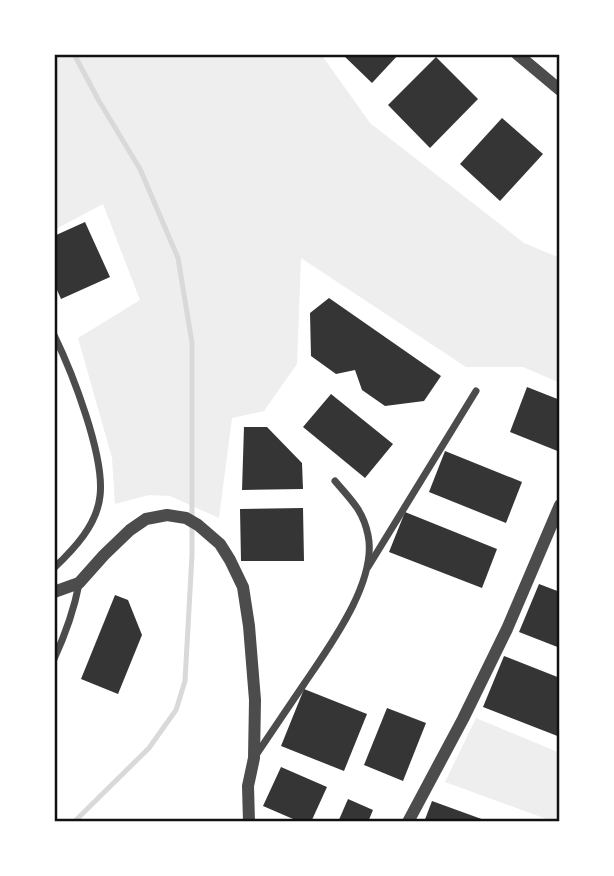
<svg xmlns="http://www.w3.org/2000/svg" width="614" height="876" viewBox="0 0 614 876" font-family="'Exo 2',sans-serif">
<rect width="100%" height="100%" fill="#fff"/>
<g fill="#eee">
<path d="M54,54H321L370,123L524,243L560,258V383L523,367H466L301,258L297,364L264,411L232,418L219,518L170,496L149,495L115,504L112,458L78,338L140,300L103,204L54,230Z"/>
<path d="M476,718L560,753V822H555L445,782Z"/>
</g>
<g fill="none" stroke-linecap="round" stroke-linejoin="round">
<path stroke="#d9d9d9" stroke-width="5" d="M74,822L149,748L176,710L185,681L192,555V343L178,258L140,169L99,101L74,54"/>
</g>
<g fill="#353535">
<path d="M342,54H399L372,83Z"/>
<path d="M436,57L478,99L430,148L388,105Z"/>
<path d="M502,118L543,154L500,201L460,164Z"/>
<path d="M85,222L110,277L61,299L54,283V236Z"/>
<path d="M329,298L441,376L424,401L385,406L362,390L355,370L336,374L311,356L310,313Z"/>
<path d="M527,387L560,400V452L510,432Z"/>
<path d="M331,394L393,444L365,478L303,427Z"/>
<path d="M244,427H267L302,463L303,489L242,490Z"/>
<path d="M445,451L522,482L506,523L429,492Z"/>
<path d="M303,508L304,561H241L240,509Z"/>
<path d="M405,512L497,549L482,588L389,552Z"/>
<path d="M539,584L560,592V648L519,632Z"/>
<path d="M115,595L128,600L142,635L118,694L81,679Z"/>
<path d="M504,656L560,678V737L483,707Z"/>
<path d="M304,689L367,714L344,771L281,746Z"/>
<path d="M387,708L426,723L403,781L364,765Z"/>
<path d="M281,767L327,787L311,822H300L263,806Z"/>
<path d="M348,799L373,810L368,822H338Z"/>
<path d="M432,801L487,821L486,822H424Z"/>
</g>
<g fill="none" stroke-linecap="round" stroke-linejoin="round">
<g stroke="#4c4c4c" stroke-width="7">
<path d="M54,335C72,372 105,456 100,496C97,525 74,549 54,568"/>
<path d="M368,567L476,391"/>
<path d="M54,659C65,635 74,610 79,584"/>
<path d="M256,755C272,731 288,708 304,684C329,647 378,581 368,535C363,510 351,500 335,481"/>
</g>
<g stroke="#4c4c4c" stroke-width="12">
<path d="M517,54L560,90"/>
<path d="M54,592L79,583L104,555L130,530L146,519L167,515L186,518L198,525L220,544L230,560L243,587L249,626L255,700L254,758L248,786L249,822"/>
<path d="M408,822L463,719L507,629L560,505"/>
</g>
</g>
<rect width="614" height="876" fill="none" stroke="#ffffff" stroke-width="112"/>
<rect x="56" y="56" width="502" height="764" fill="none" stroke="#111" stroke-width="2.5"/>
</svg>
